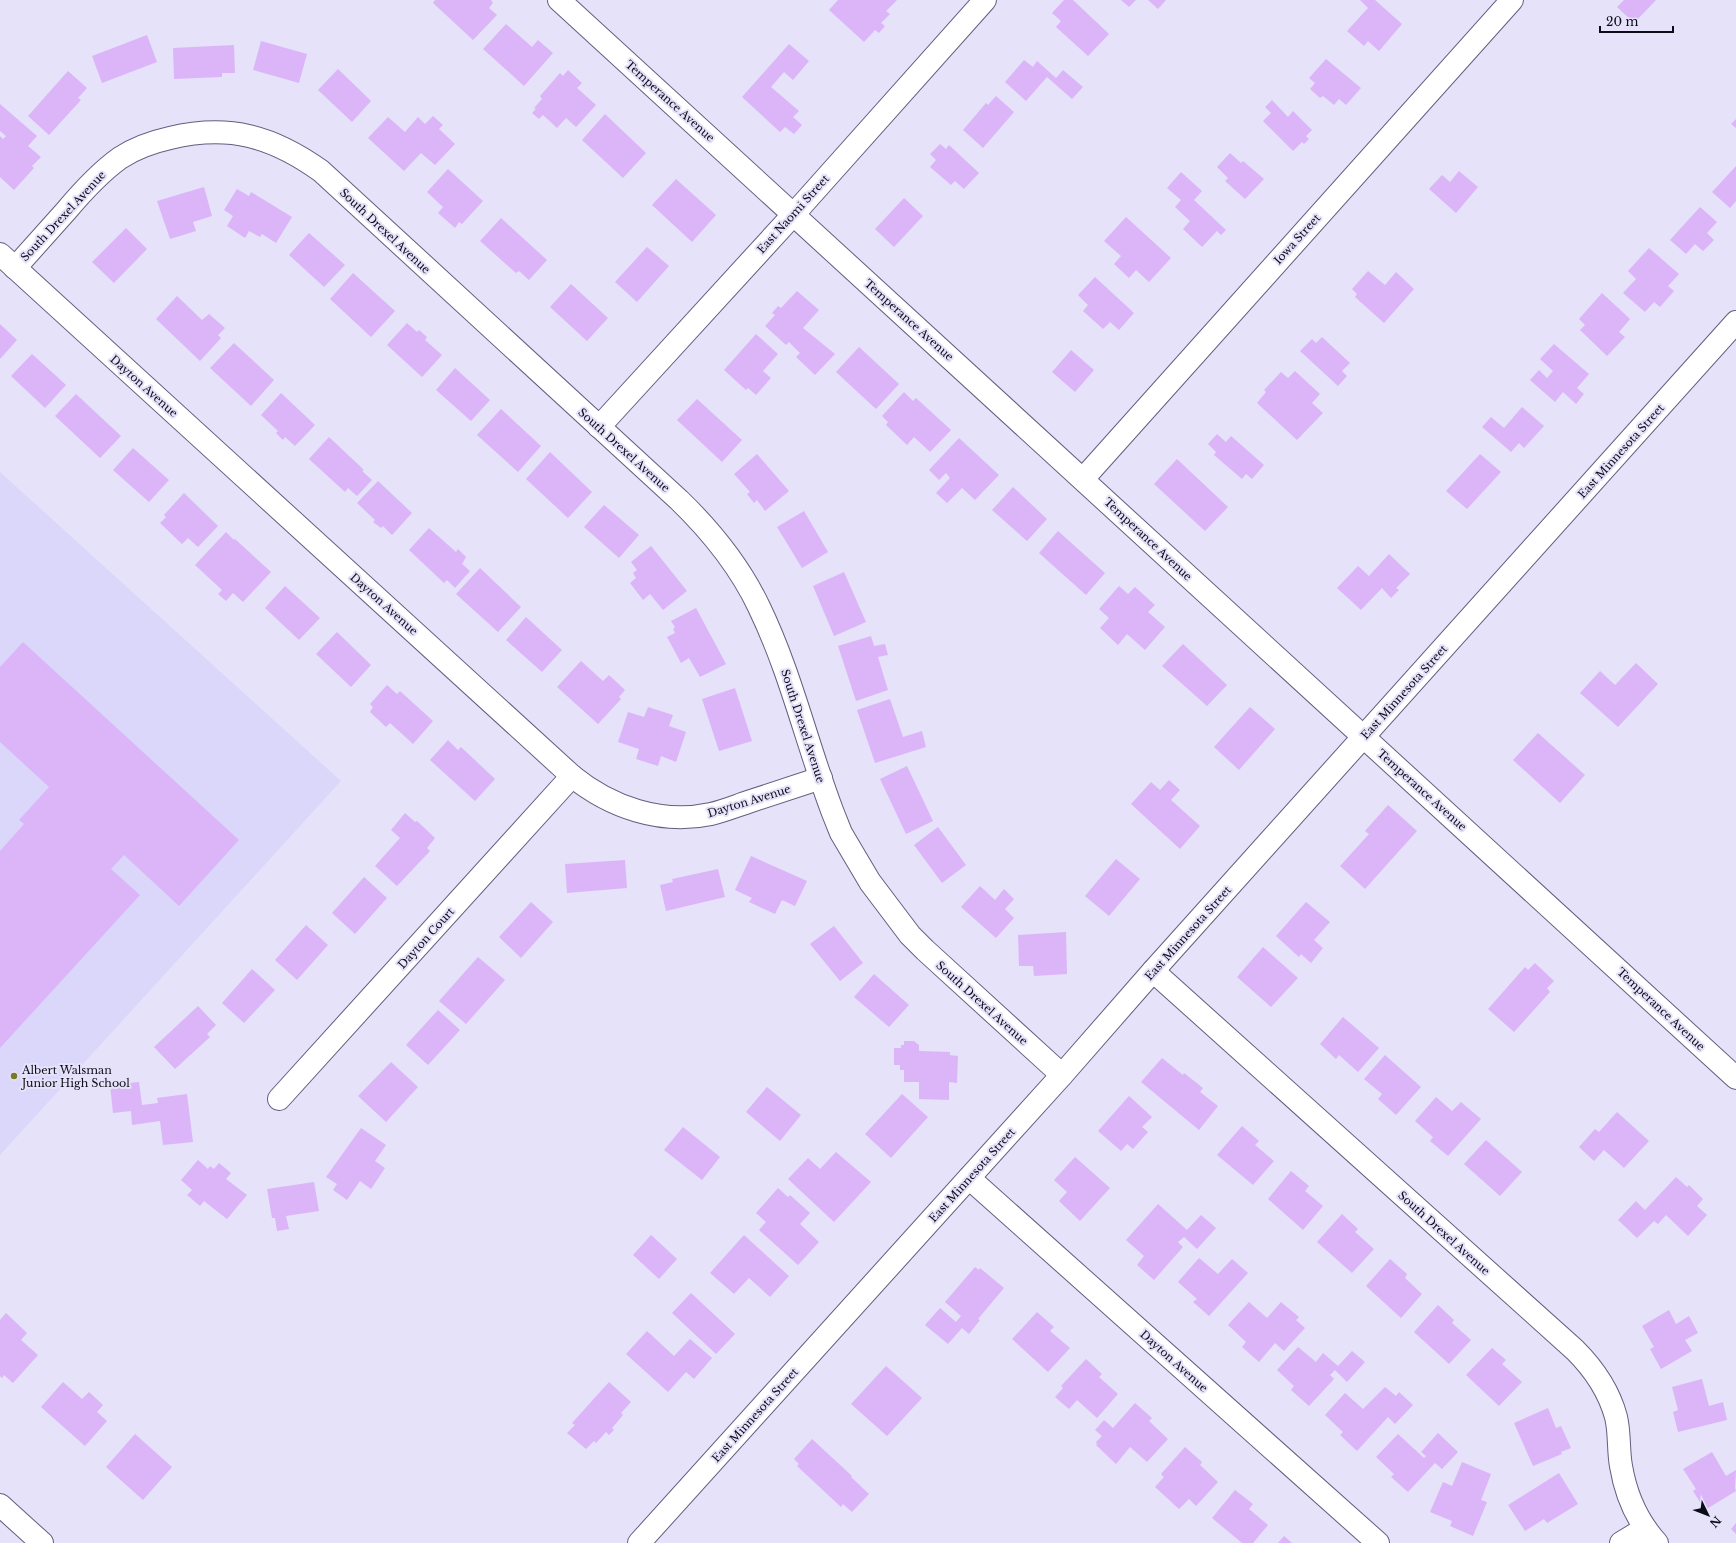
<svg xmlns="http://www.w3.org/2000/svg" width="1736" height="1543" viewBox="0 0 1736 1543" font-family="'Libre Baskerville',serif">
<rect width="100%" height="100%" fill="#e5e2f9"/>
<path fill="#dbd7fb" d="M0,472L341,781L0,1155Z"/>
<g fill="#dcb5f9">
<path d="M435,0H491L493,3L489,8L497,15L473,40L433,3Z"/>
<path d="M838,0H897L886,11L890,14L881,23L885,26L879,33L875,30L864,42L829,10Z"/>
<path d="M1064,0H1073L1109,34L1088,56L1056,27L1061,21L1052,13Z"/>
<path d="M1121,0H1136L1129,7Z"/>
<path d="M1148,0H1166L1158,9Z"/>
<path d="M1360,0H1375L1402,24L1379,51L1368,41L1364,46L1347,31L1368,8Z"/>
<path d="M1624,0H1656L1634,23L1617,7Z"/>
<path d="M506,24L532,47L538,40L553,53L524,86L483,49Z"/>
<path d="M147,35L157,62L102,83L92,56Z"/>
<path d="M261,41L307,54L299,83L253,70Z"/>
<path d="M789,44L809,61L793,80L784,72L771,87L799,111L793,117L802,125L794,134L785,127L780,132L742,97Z"/>
<path d="M234,45L235,73H222V77L174,79L173,48Z"/>
<path d="M1326,59L1361,88L1346,105L1339,99L1334,105L1323,96L1320,98L1310,89L1315,83L1309,78Z"/>
<path d="M1024,60L1033,67L1037,61L1056,78L1063,70L1083,87L1072,99L1047,77L1026,101L1005,82Z"/>
<path d="M338,69L371,101L352,122L318,90Z"/>
<path d="M568,70L582,83L577,88L596,105L576,127L566,118L557,128L543,115L539,119L532,113L536,109L534,108L542,99L540,96L560,73L563,76Z"/>
<path d="M68,71L87,88L78,98L81,100L49,135L28,116Z"/>
<path d="M996,96L1014,112L983,148L963,130L986,103L988,105Z"/>
<path d="M1272,100L1288,117L1293,111L1312,130L1306,136L1309,139L1304,144L1302,142L1293,151L1263,121L1271,113L1265,107Z"/>
<path d="M0,104L37,136L28,146L41,157L32,166L34,168L14,190L0,177V136L3,139L6,136L0,131Z"/>
<path d="M605,114L646,153L623,178L582,140Z"/>
<path d="M433,116L443,125L439,129L455,144L435,165L421,153L404,171L368,138L388,117L405,132L418,117L425,124Z"/>
<path d="M1736,119V128L1731,124Z"/>
<path d="M940,144L946,149L949,145L979,173L964,189L955,181L951,185L930,167L936,160L930,154Z"/>
<path d="M1230,153L1241,163L1243,161L1264,179L1245,199L1225,181L1228,178L1217,167Z"/>
<path d="M1736,166V201L1730,208L1712,192Z"/>
<path d="M448,169L483,201L462,224L459,222L455,228L438,213L443,207L427,192Z"/>
<path d="M1459,171L1478,187L1456,213L1429,189L1442,175L1450,182Z"/>
<path d="M1181,172L1202,191L1194,200L1226,230L1221,235L1217,231L1202,247L1183,229L1190,221L1175,207L1181,200L1167,188Z"/>
<path d="M676,179L716,215L692,242L652,205Z"/>
<path d="M204,187L212,216L193,222L196,231L170,239L157,201Z"/>
<path d="M237,189L249,196L251,192L292,217L276,243L262,234L260,237L249,231L245,238L227,226L233,216L224,210Z"/>
<path d="M904,198L923,216L894,247L875,229Z"/>
<path d="M1700,207L1717,222L1707,233L1714,240L1703,251L1695,244L1686,254L1670,240Z"/>
<path d="M1126,217L1171,258L1149,282L1136,270L1129,278L1114,264L1121,256L1104,241Z"/>
<path d="M501,218L547,260L529,280L519,271L516,273L480,241Z"/>
<path d="M126,228L147,249L114,283L92,262Z"/>
<path d="M309,233L345,265L324,287L289,255Z"/>
<path d="M647,247L669,266L637,302L615,282Z"/>
<path d="M1649,248L1679,274L1668,286L1674,291L1660,307L1654,302L1645,312L1623,293L1636,279L1628,271Z"/>
<path d="M1368,271L1385,285L1396,272L1414,289L1384,323L1355,297L1357,294L1352,289Z"/>
<path d="M353,273L395,311L371,337L330,299Z"/>
<path d="M1095,277L1134,313L1119,330L1110,322L1103,329L1083,311L1088,305L1078,295Z"/>
<path d="M571,284L608,318L587,341L550,307Z"/>
<path d="M797,291L819,310L803,328L835,354L815,375L796,357L800,353L789,342L786,345L765,326L775,315L772,313L778,306L781,308Z"/>
<path d="M1602,293L1630,319L1619,332L1625,337L1607,356L1580,330L1585,325L1579,319Z"/>
<path d="M177,296L202,320L209,314L225,328L218,335L221,338L200,361L156,319Z"/>
<path d="M407,323L417,332L419,330L427,337L425,340L442,355L422,377L387,345Z"/>
<path d="M0,324L17,340L0,359Z"/>
<path d="M756,334L778,354L763,371L771,378L756,395L748,388L746,390L724,370Z"/>
<path d="M1322,337L1350,363L1342,371L1347,376L1338,386L1300,351L1312,339L1316,343Z"/>
<path d="M234,343L274,380L251,406L210,368Z"/>
<path d="M1554,344L1589,374L1577,388L1584,394L1576,404L1563,392L1555,402L1530,380L1539,370L1547,378L1553,371L1540,359Z"/>
<path d="M859,347L899,384L876,409L836,372Z"/>
<path d="M1071,350L1094,370L1075,392L1052,372Z"/>
<path d="M32,354L66,385L45,408L11,376Z"/>
<path d="M455,368L490,400L471,421L436,390Z"/>
<path d="M1295,371L1320,394L1312,403L1323,413L1297,440L1257,403L1266,392L1264,390L1281,372L1288,378Z"/>
<path d="M904,392L913,401L916,398L951,430L930,452L914,437L907,445L886,425L888,422L882,416Z"/>
<path d="M281,393L315,425L295,446L285,437L283,440L276,433L278,431L261,415Z"/>
<path d="M76,394L121,436L100,458L55,416Z"/>
<path d="M697,399L742,440L722,462L677,420Z"/>
<path d="M1522,407L1544,426L1524,448L1519,443L1511,452L1482,427L1491,417L1504,428Z"/>
<path d="M501,409L541,446L518,472L477,435Z"/>
<path d="M1217,434L1226,442L1231,436L1264,465L1252,479L1246,474L1242,479L1214,455L1216,452L1208,444Z"/>
<path d="M329,437L364,470L362,471L372,480L357,496L348,488L345,492L309,459Z"/>
<path d="M959,438L999,475L975,500L962,488L947,503L936,493L950,478L946,473L939,480L929,470Z"/>
<path d="M133,448L169,480L149,502L113,470Z"/>
<path d="M550,452L592,492L568,518L526,479Z"/>
<path d="M757,454L789,491L765,511L757,500L754,503L747,494L750,492L734,474Z"/>
<path d="M1480,454L1501,472L1467,509L1446,491Z"/>
<path d="M1177,459L1228,507L1205,531L1154,484Z"/>
<path d="M378,481L412,513L392,535L383,526L381,528L373,522L375,520L357,503Z"/>
<path d="M1013,487L1047,519L1027,541L992,510Z"/>
<path d="M184,493L218,526L198,547L188,538L182,544L160,523L166,517L164,515Z"/>
<path d="M604,505L639,535L619,558L584,527Z"/>
<path d="M804,511L828,552L802,568L777,527Z"/>
<path d="M429,528L456,552L458,549L466,557L462,564L470,571L455,588L447,580L444,583L409,550Z"/>
<path d="M1058,531L1105,573L1086,595L1039,553Z"/>
<path d="M226,532L234,540L235,539L271,572L243,602L233,593L226,601L218,594L222,590L195,565Z"/>
<path d="M651,546L687,591L663,610L650,594L643,600L630,583L636,578L633,573L637,570L631,562Z"/>
<path d="M1389,554L1410,574L1396,588L1399,590L1391,598L1382,588L1361,610L1337,588L1358,566L1369,576Z"/>
<path d="M480,568L521,607L498,632L456,594Z"/>
<path d="M844,572L866,622L834,636L813,586Z"/>
<path d="M285,586L320,618L299,640L265,608Z"/>
<path d="M1119,586L1128,594L1135,587L1155,605L1148,612L1165,627L1145,650L1127,634L1118,645L1100,628L1109,618L1099,609Z"/>
<path d="M696,608L726,664L700,677L689,658L681,663L667,637L675,633L673,629L675,627L671,621Z"/>
<path d="M526,617L562,650L542,672L506,640Z"/>
<path d="M337,632L371,665L351,687L316,654Z"/>
<path d="M871,636L874,646L885,644L888,655L878,657L888,690L856,701L838,646Z"/>
<path d="M23,642L239,840L179,906L124,855L111,869L140,895L0,1048V851L24,824L19,820L49,787L0,742V667Z"/>
<path d="M1183,644L1227,685L1207,706L1162,666Z"/>
<path d="M581,661L603,681L609,675L625,690L619,697L621,699L598,724L557,687Z"/>
<path d="M1636,663L1658,684L1618,727L1580,693L1600,671L1615,685Z"/>
<path d="M387,685L397,694L400,691L433,721L413,744L390,723L386,727L370,712L373,707L370,704Z"/>
<path d="M735,688L752,741L719,751L702,699Z"/>
<path d="M890,699L903,737L922,731L926,747L875,763L857,710Z"/>
<path d="M648,707L673,715L669,726L686,732L676,762L661,756L658,766L636,759L639,749L618,742L628,712L644,717Z"/>
<path d="M1250,707L1275,729L1239,770L1214,747Z"/>
<path d="M1538,733L1585,775L1560,803L1513,760Z"/>
<path d="M448,740L458,750L461,747L495,779L475,801L430,760Z"/>
<path d="M907,766L933,821L906,834L880,779Z"/>
<path d="M1169,780L1180,790L1171,800L1200,826L1180,849L1131,804L1151,782L1160,790Z"/>
<path d="M1388,805L1417,831L1365,889L1340,866L1369,834L1365,831Z"/>
<path d="M405,813L415,822L417,821L435,838L427,848L430,851L397,886L375,866L400,838L391,830Z"/>
<path d="M938,827L966,865L942,883L914,845Z"/>
<path d="M751,856L807,881L795,906L782,900L775,914L749,902L752,898L735,890Z"/>
<path d="M1116,859L1140,879L1109,916L1085,896Z"/>
<path d="M625,860L627,888L567,893L565,864Z"/>
<path d="M718,869L725,897L666,911L660,885L673,882L672,879Z"/>
<path d="M364,877L387,898L355,934L332,913Z"/>
<path d="M980,886L995,900L1004,889L1014,899L1005,909L1014,918L996,938L961,907Z"/>
<path d="M531,902L553,922L521,958L499,937Z"/>
<path d="M1306,902L1330,922L1314,940L1323,948L1311,963L1301,954L1299,957L1276,936Z"/>
<path d="M306,925L328,945L297,980L275,960Z"/>
<path d="M834,926L863,963L840,981L810,944Z"/>
<path d="M1066,932L1067,974L1034,976L1033,966H1019L1018,935Z"/>
<path d="M1263,947L1298,978L1271,1007L1237,977Z"/>
<path d="M478,957L505,980L466,1024L439,1001Z"/>
<path d="M1535,963L1554,981L1547,988L1550,992L1514,1032L1488,1009L1525,967L1528,970Z"/>
<path d="M252,969L275,990L244,1023L222,1003Z"/>
<path d="M874,974L909,1005L889,1027L854,997Z"/>
<path d="M198,1006L216,1025L207,1034L210,1037L175,1069L154,1047Z"/>
<path d="M438,1010L460,1030L428,1065L406,1045Z"/>
<path d="M1343,1017L1379,1048L1358,1072L1339,1055L1336,1059L1320,1044Z"/>
<path d="M904,1041H914L919,1045V1051L950,1052V1055L958,1056L957,1083L949,1082V1100L919,1099V1082H904V1070H900V1065H894V1048H901V1045H904Z"/>
<path d="M1385,1055L1421,1087L1396,1115L1378,1099L1382,1094L1364,1079Z"/>
<path d="M1162,1058L1183,1075L1184,1073L1203,1088L1200,1092L1218,1106L1199,1130L1141,1082Z"/>
<path d="M391,1062L418,1087L386,1122L358,1096Z"/>
<path d="M139,1082L142,1105L158,1103L157,1098L187,1094L193,1142L163,1145L160,1121L132,1125L131,1111L113,1113L110,1085Z"/>
<path d="M767,1087L801,1115L780,1141L746,1112Z"/>
<path d="M902,1094L928,1117L891,1158L865,1134Z"/>
<path d="M1129,1096L1152,1117L1142,1127L1148,1132L1133,1149L1127,1144L1121,1151L1098,1131Z"/>
<path d="M1436,1097L1452,1111L1461,1102L1481,1119L1448,1156L1430,1141L1433,1137L1415,1121Z"/>
<path d="M1617,1112L1649,1141L1624,1168L1604,1150L1594,1161L1579,1147L1595,1129L1599,1132Z"/>
<path d="M1242,1126L1259,1141L1255,1145L1274,1161L1253,1185L1217,1155Z"/>
<path d="M683,1127L720,1157L702,1180L664,1150Z"/>
<path d="M361,1128L386,1145L375,1161L385,1168L371,1189L360,1181L347,1200L333,1190L337,1184L326,1177Z"/>
<path d="M1486,1140L1522,1172L1500,1196L1464,1164Z"/>
<path d="M836,1152L871,1182L834,1222L788,1179L808,1158L820,1169Z"/>
<path d="M1075,1157L1110,1188L1080,1221L1059,1201L1067,1192L1054,1180Z"/>
<path d="M198,1160L208,1169L210,1166L214,1169L219,1163L231,1173L226,1179L247,1195L227,1219L204,1201L200,1206L187,1195L192,1190L181,1180Z"/>
<path d="M1291,1171L1309,1186L1305,1191L1323,1206L1303,1230L1268,1199Z"/>
<path d="M1676,1177L1687,1187L1689,1185L1703,1199L1697,1206L1707,1215L1688,1236L1666,1215L1658,1224L1654,1221L1637,1238L1618,1220L1636,1201L1645,1210Z"/>
<path d="M314,1182L319,1211L286,1216L289,1229L277,1231L275,1218H272L267,1189Z"/>
<path d="M778,1188L788,1197L790,1195L810,1213L800,1224L819,1242L798,1265L759,1230L766,1222L756,1213Z"/>
<path d="M1158,1204L1187,1230L1201,1215L1216,1228L1197,1249L1184,1237L1178,1242L1183,1247L1154,1280L1137,1265L1144,1256L1126,1240Z"/>
<path d="M1342,1214L1358,1229L1355,1232L1374,1249L1352,1273L1317,1242Z"/>
<path d="M651,1235L677,1259L659,1279L633,1255Z"/>
<path d="M744,1235L789,1276L770,1297L749,1278L734,1294L710,1273Z"/>
<path d="M1199,1258L1218,1274L1232,1259L1248,1273L1209,1316L1193,1302L1197,1299L1178,1282Z"/>
<path d="M1390,1259L1407,1274L1405,1278L1422,1294L1401,1318L1366,1286Z"/>
<path d="M975,1267L979,1270L980,1268L1004,1288L978,1319L980,1320L969,1334L962,1328L948,1344L925,1325L940,1308L956,1322L961,1316L945,1302Z"/>
<path d="M691,1293L735,1334L716,1354L672,1313Z"/>
<path d="M1249,1302L1267,1318L1281,1302L1299,1317L1296,1320L1305,1328L1284,1351L1275,1343L1259,1362L1242,1347L1246,1342L1228,1325Z"/>
<path d="M1438,1305L1454,1320L1452,1323L1471,1340L1449,1364L1414,1332Z"/>
<path d="M1669,1310L1676,1324L1689,1316L1698,1333L1685,1340L1692,1351L1661,1369L1650,1349L1654,1347L1642,1326Z"/>
<path d="M1037,1312L1054,1327L1050,1331L1070,1348L1048,1372L1012,1339Z"/>
<path d="M6,1313L27,1333L21,1340L38,1355L13,1383L4,1375L2,1378L0,1376V1320Z"/>
<path d="M647,1331L674,1356L690,1339L712,1358L694,1379L686,1372L668,1392L626,1354Z"/>
<path d="M1298,1347L1316,1362L1323,1353L1338,1366L1352,1351L1365,1362L1347,1382L1335,1370L1330,1375L1334,1379L1309,1406L1291,1390L1294,1386L1277,1370Z"/>
<path d="M1492,1348L1506,1360L1502,1364L1522,1382L1499,1406L1466,1375Z"/>
<path d="M1086,1359L1102,1374L1099,1377L1118,1394L1097,1418L1077,1400L1069,1409L1055,1397L1063,1388L1061,1386Z"/>
<path d="M886,1366L922,1398L887,1436L851,1404Z"/>
<path d="M1702,1379L1709,1406L1723,1402L1727,1420L1678,1432L1673,1412L1678,1410L1672,1387Z"/>
<path d="M63,1382L82,1399L89,1392L103,1405L97,1412L107,1421L85,1446L41,1407Z"/>
<path d="M609,1382L631,1402L621,1413L623,1415L612,1428L614,1430L609,1435L606,1432L596,1443L594,1441L586,1449L567,1433L575,1425L572,1423Z"/>
<path d="M1385,1387L1396,1396L1399,1392L1413,1405L1395,1424L1388,1417L1357,1451L1340,1435L1343,1432L1325,1415L1345,1393L1363,1409Z"/>
<path d="M1135,1403L1152,1418L1149,1421L1168,1439L1147,1462L1130,1447L1116,1464L1096,1445L1097,1444L1096,1442L1102,1436L1095,1430L1104,1420L1113,1428Z"/>
<path d="M1548,1408L1556,1428L1561,1426L1571,1448L1561,1452L1562,1454L1533,1466L1514,1423Z"/>
<path d="M1438,1433L1458,1452L1442,1469L1435,1463L1408,1492L1391,1477L1394,1474L1376,1457L1398,1434L1424,1458L1426,1456L1421,1452Z"/>
<path d="M135,1434L172,1467L143,1500L106,1467Z"/>
<path d="M812,1439L852,1476L851,1477L869,1494L852,1512L843,1504L841,1507L797,1466L799,1464L794,1459Z"/>
<path d="M1185,1447L1202,1462L1200,1465L1218,1482L1196,1506L1189,1499L1179,1509L1155,1487L1164,1477L1161,1474Z"/>
<path d="M1712,1452L1726,1476L1736,1470L1735,1488L1736,1491L1705,1510L1693,1491L1696,1489L1683,1469Z"/>
<path d="M1462,1462L1491,1474L1481,1500L1487,1502L1473,1536L1450,1526L1452,1521L1430,1512L1443,1482L1452,1486Z"/>
<path d="M1559,1473L1578,1504L1547,1523L1544,1519L1525,1531L1508,1505Z"/>
<path d="M1235,1490L1253,1504L1249,1509L1268,1525L1253,1543H1242L1212,1518Z"/>
<path d="M1736,1523V1534L1731,1529Z"/>
<path d="M1284,1536L1292,1543H1278Z"/>
</g>
<g fill="none" stroke-linecap="round" stroke-linejoin="round">
<defs>
<g id="minor">
<path d="M559,0L1736,1078"/>
<path d="M0,254L572,776C610,807 661,825 711,814C724,811 736,806 748,802C773,794 797,786 821,778"/>
<path d="M15,268C32,249 49,230 66,211C82,192 99,173 120,158C135,148 152,142 170,138C229,124 272,136 321,171L679,500C711,531 740,567 759,607C791,673 807,745 833,813L841,833L870,882L910,935L925,950L1062,1075"/>
<path d="M599,427L793,215L985,0"/>
<path d="M1083,479L1512,0"/>
<path d="M1153,971L1575,1350C1594,1369 1609,1391 1616,1417C1620,1433 1618,1450 1621,1466C1626,1496 1637,1521 1657,1543"/>
<path d="M279,1099L572,776"/>
<path d="M969,1178L1378,1543"/>
<path d="M0,1505L42,1543"/>
<path d="M1621,1543L1644,1529"/>
</g>
<path id="tertiary" d="M639,1543L1062,1075L1153,971L1736,322"/>
</defs>
<use href="#minor" stroke="#625e7f" stroke-width="24"/>
<use href="#tertiary" stroke="#625e7f" stroke-width="24"/>
<use href="#minor" stroke="#fff" stroke-width="22"/>
<use href="#tertiary" stroke="#fff" stroke-width="22"/>
</g>
<circle fill="#797b23" stroke="#e5e2f9" stroke-width="1.5" cx="14" cy="1076" r="4"/>
<g text-anchor="middle" stroke-width="4" stroke-linejoin="round" paint-order="stroke">
<g font-size="11" fill="#0d0b18" stroke="#e5e2f9">
<text transform="translate(670 101) rotate(42)" y="4">Temperance Avenue</text>
<text transform="translate(793 214) rotate(-48)" y="4">East Naomi Street</text>
<text transform="translate(63 216) rotate(-47)" y="4">South Drexel Avenue</text>
<text transform="translate(385 231) rotate(43)" y="4">South Drexel Avenue</text>
<text transform="translate(1297 239) rotate(-48)" y="4">Iowa Street</text>
<text transform="translate(909 320) rotate(42)" y="4">Temperance Avenue</text>
<text transform="translate(144 386) rotate(42)" y="4">Dayton Avenue</text>
<text transform="translate(624 450) rotate(42)" y="4">South Drexel Avenue</text>
<text transform="translate(1621 451) rotate(-48)" y="4">East Minnesota Street</text>
<text transform="translate(1148 539) rotate(43)" y="4">Temperance Avenue</text>
<text transform="translate(384 604) rotate(42)" y="4">Dayton Avenue</text>
<text transform="translate(1404 692) rotate(-48)" y="4">East Minnesota Street</text>
<text transform="translate(803 726) rotate(72)" y="4">South Drexel Avenue</text>
<text transform="translate(1422 790) rotate(42)" y="4">Temperance Avenue</text>
<text transform="translate(749 801) rotate(-17)" y="4">Dayton Avenue</text>
<text transform="translate(1188 933) rotate(-48)" y="4">East Minnesota Street</text>
<text transform="translate(426 938) rotate(-48)" y="4">Dayton Court</text>
<text transform="translate(982 1003) rotate(42)" y="4">South Drexel Avenue</text>
<text transform="translate(1661 1009) rotate(43)" y="4">Temperance Avenue</text>
<text transform="translate(972 1175) rotate(-48)" y="4">East Minnesota Street</text>
<text transform="translate(1444 1233) rotate(42)" y="4">South Drexel Avenue</text>
<text transform="translate(1174 1361) rotate(42)" y="4">Dayton Avenue</text>
<text transform="translate(755 1415) rotate(-48)" y="4">East Minnesota Street</text>
</g>
<g font-size="11" fill="#0d0b18" stroke="#e5e2f9" text-anchor="start">
<text x="22" y="1074">Albert Walsman<tspan x="22" dy="13">Junior High School</tspan></text>
</g>
</g>
<g transform="translate(1708 1515) rotate(133)" stroke="#e5e2f9" stroke-width="3" paint-order="stroke">
<path d="M0-3L7 15L0 10L-7 15Z" fill="#0d0b18"/>
<text y="-6" font-size="11" font-weight="bold" text-anchor="middle" fill="#0d0b18">N</text>
</g>
<path d="M1600 26v6h73v-6" fill="none" stroke="#0d0b18" stroke-width="2"/>
<text x="1606" y="26" font-size="12" fill="#0d0b18" stroke="#e5e2f9" stroke-width="3" paint-order="stroke">20 m</text>
</svg>
